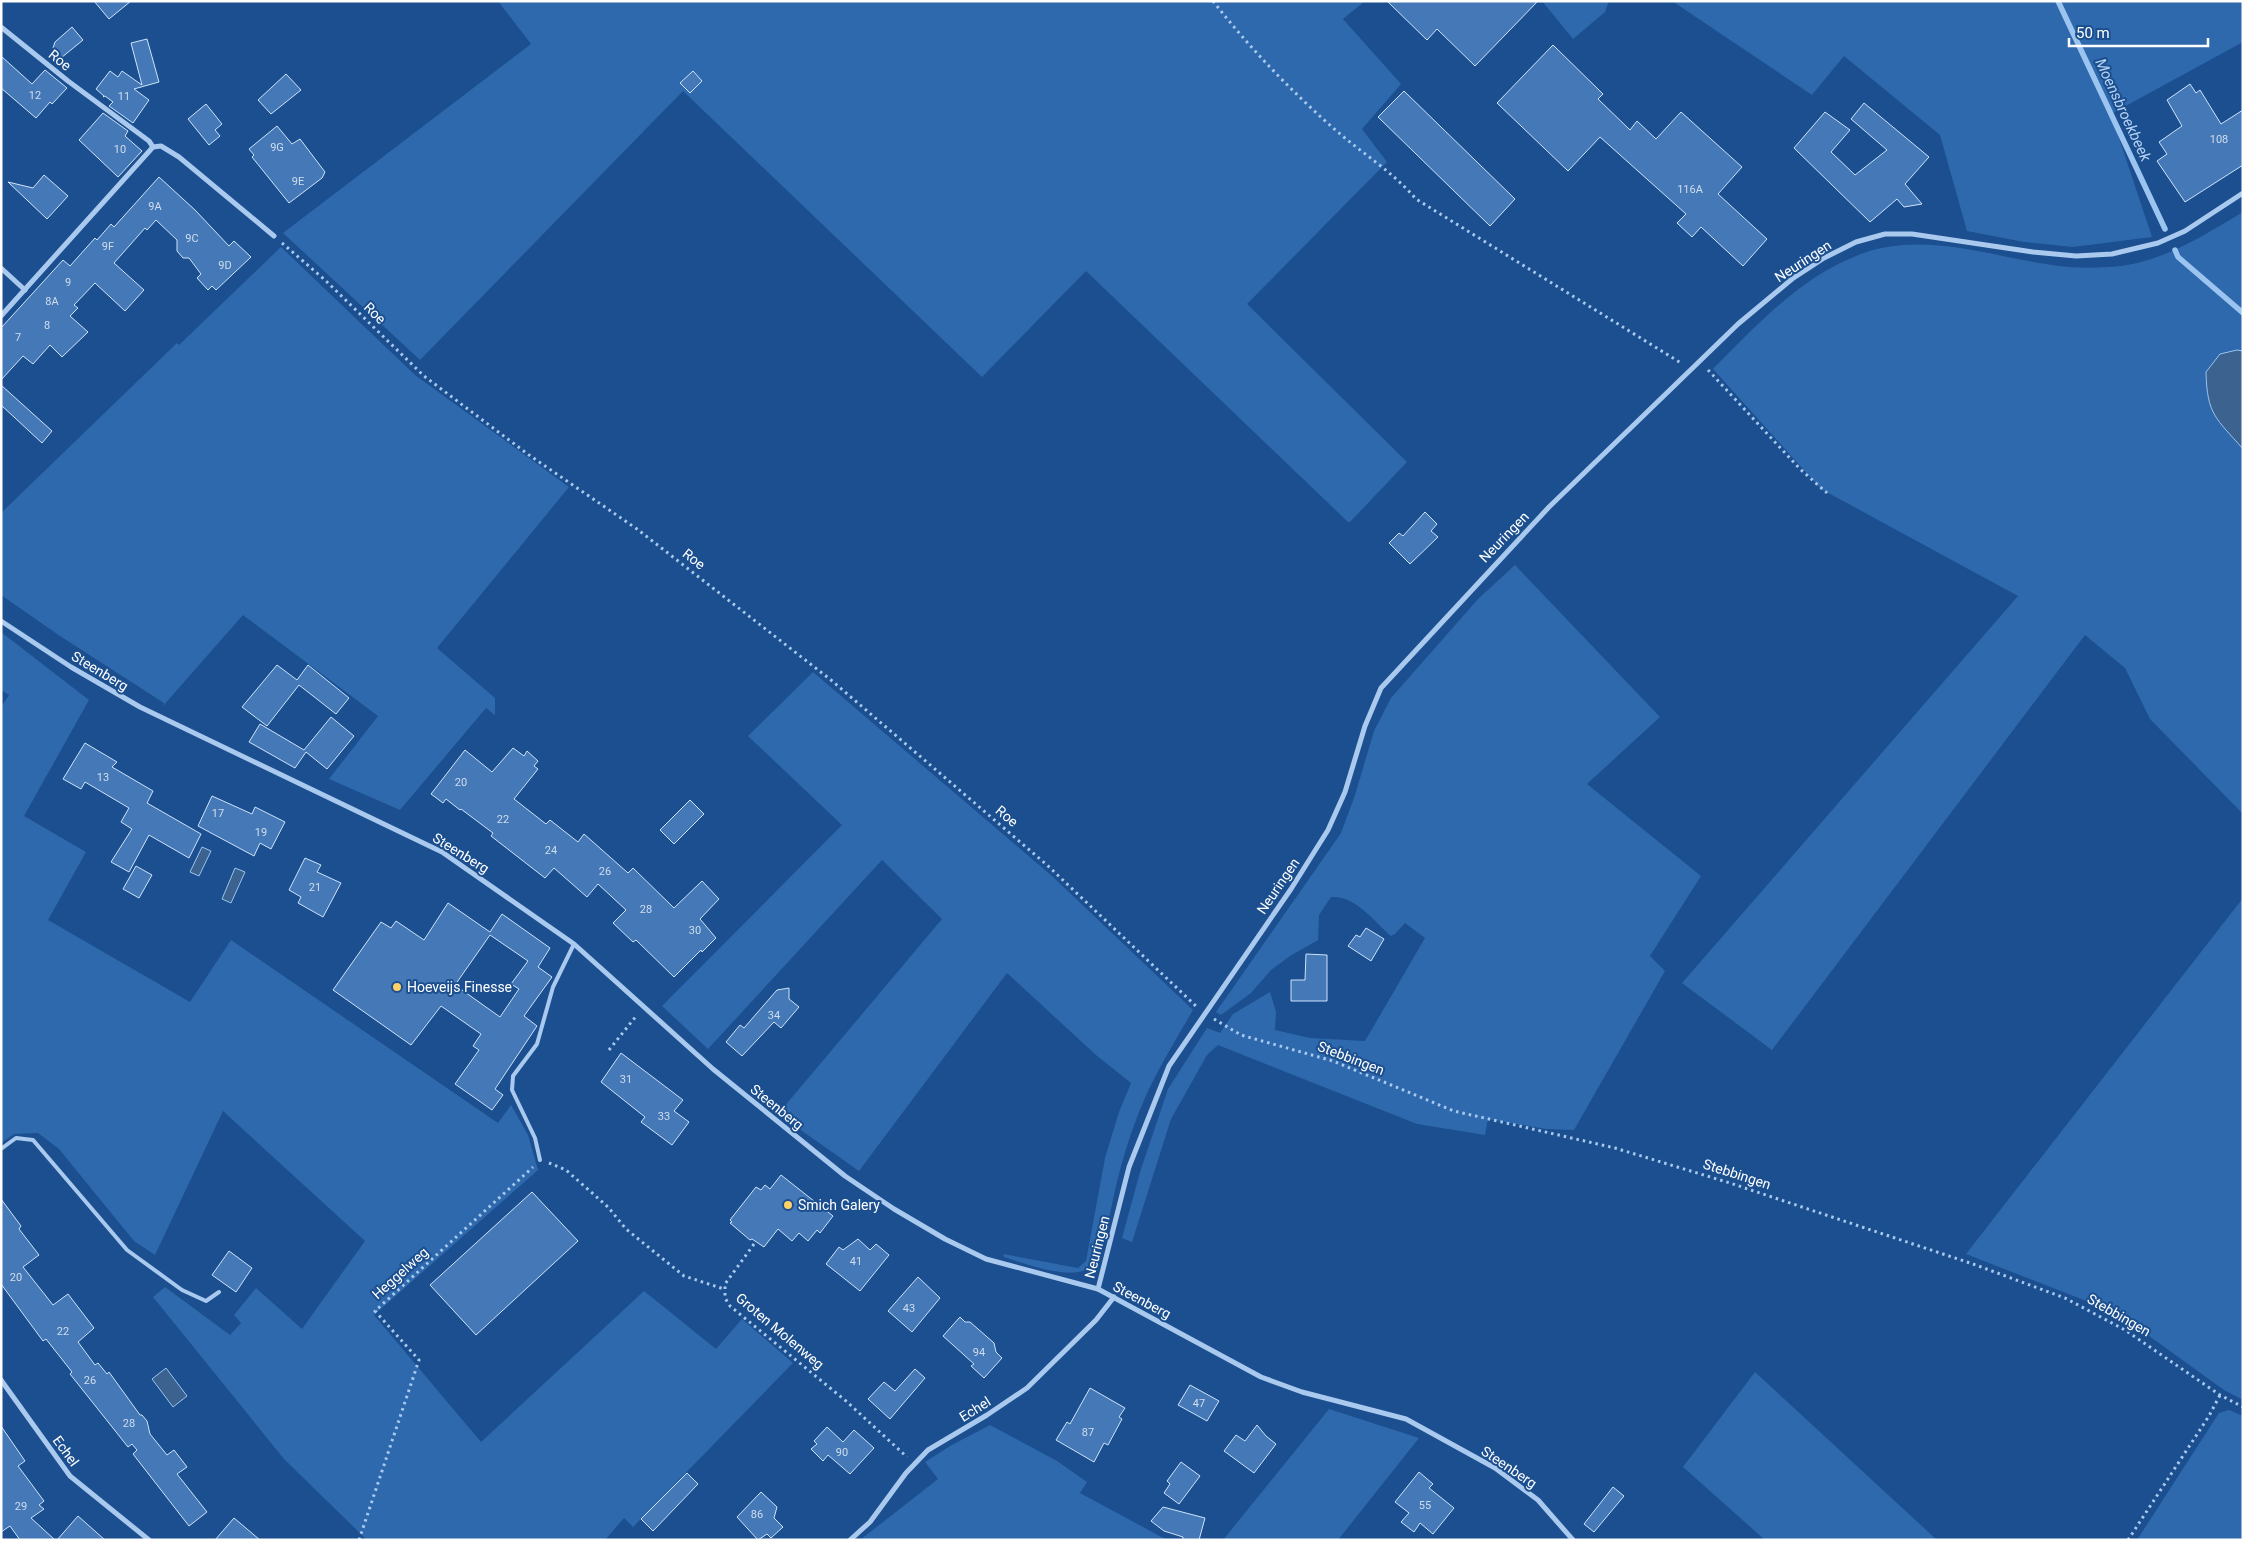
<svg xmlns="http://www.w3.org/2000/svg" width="2244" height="1541" viewBox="0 0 2244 1541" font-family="Roboto,sans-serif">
<rect width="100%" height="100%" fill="#1b4f8f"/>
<g fill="#2e69ad">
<path d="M498,1H1365L1343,19L1401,84L1362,129L1387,162L1247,304L1407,462L1350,522H1348L1086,271L982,377L683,91L420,360L283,233L531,44Z"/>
<path d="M1542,1H1609L1605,12L1573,39Z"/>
<path d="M1672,1H2243V42L2111,114L2152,237L2073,247L2024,242L1967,231L1940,135L1844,56L1812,95Z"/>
<path d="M2243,212V814L2150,719L2125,668L2085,635L1772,1050L1682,983L2018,596L1821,489L1713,369C1757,325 1801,276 1861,254C1924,230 1995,258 2059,266C2074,268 2092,268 2108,267C2158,265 2201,237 2243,212Z"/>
<path d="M281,247L415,375L569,487L437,648L495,698V715L486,708L400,810L329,779L378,716L243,615L163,706L164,703L60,636L1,595V513L177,343L179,345Z"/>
<path d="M1515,565L1660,717L1587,784L1701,876L1650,956L1665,971L1574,1130L1546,1129L1488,1119L1485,1135L1417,1124L1218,1045L1207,1055L1171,1119L1132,1242L1122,1238L1140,1172L1168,1089L1207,1028L1220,1033L1233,1014L1270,992L1276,1012L1275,1030L1310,1038L1365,1041L1425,938L1405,923L1395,934L1391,936C1374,921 1355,895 1331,897L1319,915L1318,940L1290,956L1271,970L1251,993L1221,1015L1216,1012L1341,833L1355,795L1374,731L1391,698L1478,599Z"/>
<path d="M1,632L89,700L24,816L86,852L48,920L190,1002L231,940L498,1123L511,1105L528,1135L538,1170L374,1315L481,1442L644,1291L716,1349L742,1319L793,1363L633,1527L624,1518L605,1540H367L284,1459L153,1297L165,1287L230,1335L241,1323L234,1315L256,1288L302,1329L365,1241L223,1111L155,1255L134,1241L59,1149L38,1133L14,1134L1,1143V707L9,695L1,690Z"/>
<path d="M813,672L1052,876L1193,1010C1178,1036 1162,1062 1149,1089C1134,1121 1123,1156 1115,1190C1111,1209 1102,1260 1085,1270C1067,1279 1023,1263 1004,1257L1003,1254L1078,1268L1086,1261L1105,1158L1119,1112L1131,1083L1096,1055L1007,973L859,1171L778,1114L942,919L882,860L708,1049L662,1006L842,825L748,736Z"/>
<path d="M2243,898V1400L2224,1390L2117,1313L1966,1254Z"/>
<path d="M1755,1372L1937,1540H1765L1683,1467Z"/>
<path d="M1329,1409L1419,1438L1338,1540H1223Z"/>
<path d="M2229,1410L2243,1416V1540H2137L2219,1413Z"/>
<path d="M990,1425L1057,1461L1087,1482L1080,1493L1167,1540H860L938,1479L925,1462L950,1446Z"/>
</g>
<g fill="#3c6290" stroke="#9cc4f0">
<path d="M2237,350L2243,351V449C2216,418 2207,415 2206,372L2220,354Z"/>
<path d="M202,847L211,851L199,876L190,872Z"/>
<path d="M235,868L245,872L231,903L222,899Z"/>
<path d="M166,1368L187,1396L173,1407L152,1379Z"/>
</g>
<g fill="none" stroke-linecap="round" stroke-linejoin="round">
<g stroke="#9cc4f0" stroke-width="5.5">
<path d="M2058,1L2165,229"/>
<path d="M2175,250L2178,257L2243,313"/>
</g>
</g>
<g fill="#4478b7" stroke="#cfe3fa" fill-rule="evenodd">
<path d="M94,1H131L109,19Z"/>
<path d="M1387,1H1538L1475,66L1437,29L1427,40Z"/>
<path d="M72,27L83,40L61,58L53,48L55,42Z"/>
<path d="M147,39L159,82L134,89L149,100L133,123L109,106L113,102L105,96L103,97L104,96L96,89L110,71L118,77L122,71L142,85L131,43Z"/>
<path d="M1553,45L1603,94L1598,99L1630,130L1637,121L1656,139L1681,112L1742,167L1718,194L1767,239L1743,266L1701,227L1692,237L1677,223L1686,214L1600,137L1568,171L1497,103Z"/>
<path d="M1,56L32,84L45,70L67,88L52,104L50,102L36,118L1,88Z"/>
<path d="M693,71L702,81L690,93L680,83Z"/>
<path d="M286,74L301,90L271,114L258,100Z"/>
<path d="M2190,84L2196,93L2200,90L2221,124L2243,110V165L2185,202L2157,161L2167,154L2159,142L2182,126L2167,100Z"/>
<path d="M1404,91L1515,199L1490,226L1378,117Z"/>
<path d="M1864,103L1929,157L1905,184L1922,204L1904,207L1897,199L1870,222L1794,148L1825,112L1850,130L1831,152L1855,175L1887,150L1851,119Z"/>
<path d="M206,104L222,124L215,130L220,136L209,145L188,119Z"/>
<path d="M103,113L128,131L125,136L142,151L118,177L79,140Z"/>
<path d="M277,126L292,144L300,139L325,172L322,178L289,203L252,157L254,155L249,149Z"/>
<path d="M44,175L68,196L47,219L8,182L33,188Z"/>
<path d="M159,177L195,210L229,246L234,241L251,257L216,290L212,286L208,290L197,278L201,274L189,258H183L177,251V240L156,220L147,230L145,228L114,263L144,290L125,311L95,283L74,305L78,308L70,316L88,332L62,357L50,345L33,364L23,356L1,380V328L63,260L70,266L95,238L97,240L111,224L114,227Z"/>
<path d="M1,385L52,431L42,443L1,405Z"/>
<path d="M1425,512L1437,524L1431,531L1438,537L1410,564L1389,543L1399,533L1403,536Z"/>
<path d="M277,665L297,680L308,665L349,698L336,714L299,685L267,726L242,707Z"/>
<path d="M331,717L354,736L327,769L306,752L295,768L249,742L260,724L304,750Z"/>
<path d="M85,743L117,762L112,767L153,791L147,803L201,834L189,858L149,835L129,872L111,862L132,829L121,822L129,808L85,782L81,789L63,779Z"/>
<path d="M513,748L524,756L527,751L538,761L534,766L538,769L514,799L546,824L550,820L578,842L584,834L628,873L633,868L674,908L702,881L719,899L700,919L716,938L702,952L701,950L674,977L636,940L633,942L613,923L626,910L598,884L587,897L554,868L545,878L491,836L493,833L461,809L460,810L446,799L443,803L431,794L465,750L492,772Z"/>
<path d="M212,796L252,814L255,807L285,822L271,849L260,843L254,856L198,826Z"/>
<path d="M690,800L704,814L674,844L660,830Z"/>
<path d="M305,858L321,865L317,872L341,883L323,917L298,903L301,897L289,890Z"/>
<path d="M136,866L152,875L139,898L123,889Z"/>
<path d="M448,903L490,932L502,914L550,948L538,967L552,977L524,1016L537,1026L495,1089L503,1095L492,1110L455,1084L479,1050L473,1046L481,1034L441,1006L411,1045L333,990L381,922L391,928L396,921L424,940ZM490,935L528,961L511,984L519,989L500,1017L455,985Z"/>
<path d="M1366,928L1384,939L1371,961L1348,946L1356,935L1360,937Z"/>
<path d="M1306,954L1327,955V1001H1291V980H1305Z"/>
<path d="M789,988V999L799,1007L781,1028L774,1022L742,1056L726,1042L740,1025L744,1028L777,990Z"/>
<path d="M621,1053L683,1100L674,1111L689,1122L672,1145L641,1122L645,1117L601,1082Z"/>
<path d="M781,1175L833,1216L820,1233L817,1230L808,1241L799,1233L792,1241L778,1229L764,1247L752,1239L750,1240L730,1223L732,1222L730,1220L756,1187L761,1190L765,1185L770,1189Z"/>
<path d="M532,1192L578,1241L476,1335L430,1285Z"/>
<path d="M1,1199L21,1226L19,1229L39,1255L23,1267L53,1305L68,1294L94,1328L78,1342L95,1365L98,1363L107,1374L109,1372L140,1415H142L147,1421L150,1434L167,1455L174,1450L187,1467L177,1474L207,1512L189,1526L133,1454L137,1450L132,1444L128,1447L70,1374L72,1372L46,1339L43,1341L1,1284Z"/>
<path d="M858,1239L870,1250L876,1244L889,1255L860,1291L826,1264L839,1247L843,1250Z"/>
<path d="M229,1251L252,1268L236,1292L212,1275Z"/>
<path d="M918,1277L940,1298L912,1332L888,1311Z"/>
<path d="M960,1317L965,1322H970L994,1343L996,1352L1002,1358L984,1378L971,1366L974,1364L943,1336Z"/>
<path d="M915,1369L925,1378L890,1419L868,1399L884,1382L895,1391Z"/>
<path d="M1190,1385L1219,1401L1207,1421L1178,1405Z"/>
<path d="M1090,1388L1125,1408L1119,1417L1122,1419L1108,1445L1104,1443L1094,1462L1056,1440L1067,1422L1070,1424Z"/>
<path d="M1257,1425L1266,1436L1276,1444L1254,1473L1224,1451L1236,1435L1245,1441Z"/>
<path d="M1,1426L25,1461L18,1466L44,1501L39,1505L44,1509L31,1518L55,1540H20L10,1526L1,1532Z"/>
<path d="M827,1427L843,1442L854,1430L874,1448L850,1474L828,1455L823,1461L811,1449L817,1444L814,1441Z"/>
<path d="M1181,1462L1200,1476L1179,1504L1164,1493L1170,1484L1167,1481Z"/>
<path d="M1419,1472L1433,1484L1429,1488L1454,1508L1433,1534L1420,1523L1414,1532L1401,1522L1409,1513L1395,1502Z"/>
<path d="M687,1473L698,1484L653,1531L641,1519Z"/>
<path d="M1613,1487L1624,1496L1594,1532L1584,1524Z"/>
<path d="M761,1492L777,1507L774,1518L783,1527L771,1538L767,1534L758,1540L737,1517Z"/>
<path d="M1163,1507L1205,1518L1199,1540H1183V1537L1164,1531L1151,1521Z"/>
<path d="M78,1516L105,1540H57Z"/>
<path d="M234,1518L260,1540H215Z"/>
</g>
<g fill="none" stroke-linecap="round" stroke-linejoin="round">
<g stroke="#a9c9ee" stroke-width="3" stroke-dasharray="2.5 4" stroke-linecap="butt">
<path d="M1213,1C1248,46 1289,89 1332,127C1360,152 1392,171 1416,199L1681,363"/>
<path d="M282,243L325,280L424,376L529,455L637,529L831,680L1047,865L1197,1007"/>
<path d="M1708,370L1800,469L1827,493"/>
<path d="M1214,1019L1241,1035L1333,1061L1454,1111L1615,1148L1730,1183L1973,1264L2065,1298L2125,1330L2220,1395L2243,1407"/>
<path d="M609,1050L637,1015"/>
<path d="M549,1163L566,1170L608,1207L626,1229L684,1276L724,1289"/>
<path d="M754,1244L725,1284V1298L730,1306L846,1401L907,1457"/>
<path d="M359,1540L419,1360L375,1311L533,1167"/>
<path d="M2128,1540L2209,1416L2220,1395"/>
</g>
<g stroke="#a9c9ee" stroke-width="4">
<path d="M1,1149L16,1138L33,1140L127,1250L182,1290L206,1301L219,1292"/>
<path d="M540,1160L535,1138L512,1090L513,1076L537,1044L553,987L574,944"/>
</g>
<g stroke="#a9c9ee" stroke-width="5">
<path d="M1,27L68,81L149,141L153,147"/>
<path d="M153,147L161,146L179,157L274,236"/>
<path d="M1,268L25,290"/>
<path d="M1,316L153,147"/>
<path d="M1,621L71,667L140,707L442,852L574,944L713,1069L845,1176L894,1209L945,1239L986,1259L1098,1289L1261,1377L1302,1392L1406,1419L1495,1468L1538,1500L1573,1540"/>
<path d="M1098,1289L1129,1167L1169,1066L1291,889L1328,830L1345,792L1365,726L1381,688L1549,507L1738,324L1792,279L1824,258L1856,242L1885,234H1912L2033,252L2076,256L2112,254L2158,243L2185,231L2243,193"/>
<path d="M1,1380L70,1476L149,1540"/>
<path d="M850,1540L870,1522L906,1473L928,1450L987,1415L1027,1388L1096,1320L1114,1297"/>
</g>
</g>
<g fill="#ffd166" stroke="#1b4f8f" stroke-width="2">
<circle cx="397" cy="987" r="5"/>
<circle cx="788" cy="1205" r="5"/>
</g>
<g text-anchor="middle" stroke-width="4" stroke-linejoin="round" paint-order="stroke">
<g font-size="11" fill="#d0dded">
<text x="35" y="99">12</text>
<text x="124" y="100">11</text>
<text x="2219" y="143">108</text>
<text x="277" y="151">9G</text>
<text x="120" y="153">10</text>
<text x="298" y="185">9E</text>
<text x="1690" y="193">116A</text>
<text x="155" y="210">9A</text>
<text x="192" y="242">9C</text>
<text x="108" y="250">9F</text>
<text x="225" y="269">9D</text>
<text x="68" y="286">9</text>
<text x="52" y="305">8A</text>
<text x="47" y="329">8</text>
<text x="18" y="341">7</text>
<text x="103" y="781">13</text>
<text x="461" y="786">20</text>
<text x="218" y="817">17</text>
<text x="503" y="823">22</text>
<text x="261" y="836">19</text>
<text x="551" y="854">24</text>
<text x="605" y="875">26</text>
<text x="315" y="891">21</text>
<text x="646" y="913">28</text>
<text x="695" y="934">30</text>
<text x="774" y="1019">34</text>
<text x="626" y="1083">31</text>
<text x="664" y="1120">33</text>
<text x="856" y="1265">41</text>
<text x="16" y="1281">20</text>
<text x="909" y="1312">43</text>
<text x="63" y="1335">22</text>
<text x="979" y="1356">94</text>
<text x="90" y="1384">26</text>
<text x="1199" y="1407">47</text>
<text x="129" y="1427">28</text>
<text x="1088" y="1436">87</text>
<text x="842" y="1456">90</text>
<text x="1425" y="1509">55</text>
<text x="21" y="1510">29</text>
<text x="757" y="1518">86</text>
</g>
<g font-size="14" fill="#fff" stroke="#1b4f8f">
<text transform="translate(60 60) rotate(39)" y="5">Roe</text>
<text transform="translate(1803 261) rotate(-33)" y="5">Neuringen</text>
<text transform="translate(375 313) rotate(44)" y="5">Roe</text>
<text transform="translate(1504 537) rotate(-46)" y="5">Neuringen</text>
<text transform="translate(694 559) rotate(38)" y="5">Roe</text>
<text transform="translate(100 671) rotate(31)" y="5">Steenberg</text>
<text transform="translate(1007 816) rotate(40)" y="5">Roe</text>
<text transform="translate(461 853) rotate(32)" y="5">Steenberg</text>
<text transform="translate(1278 886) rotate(-56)" y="5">Neuringen</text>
<text transform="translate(1351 1058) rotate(21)" y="5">Stebbingen</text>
<text transform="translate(777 1107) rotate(39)" y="5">Steenberg</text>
<text transform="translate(1737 1174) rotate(18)" y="5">Stebbingen</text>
<text transform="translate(1097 1247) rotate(-76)" y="5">Neuringen</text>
<text transform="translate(400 1273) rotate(-42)" y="5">Heggelweg</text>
<text transform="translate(1142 1300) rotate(28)" y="5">Steenberg</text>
<text transform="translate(2119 1315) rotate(30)" y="5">Stebbingen</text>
<text transform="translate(780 1331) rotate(40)" y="5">Groten Molenweg</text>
<text transform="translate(975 1409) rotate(-32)" y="5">Echel</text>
<text transform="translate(66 1451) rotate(54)" y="5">Echel</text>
<text transform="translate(1509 1467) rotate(34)" y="5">Steenberg</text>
</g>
<g font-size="14" fill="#fff" stroke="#1b4f8f" text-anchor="start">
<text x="407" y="992">Hoeveijs Finesse</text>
<text x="798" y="1210">Smich Galery</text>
</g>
<g font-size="15" font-style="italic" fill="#b5d3f5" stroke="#1b4f8f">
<text transform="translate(2123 110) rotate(65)" y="5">Moensbroekbeek</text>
</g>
</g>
<rect width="2244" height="1541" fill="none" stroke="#ffffff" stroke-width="5"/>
<path d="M2069 38v8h139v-8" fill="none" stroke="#ffffff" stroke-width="2.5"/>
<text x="2076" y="38" font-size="15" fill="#ffffff" stroke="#1b4f8f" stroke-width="4" paint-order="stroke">50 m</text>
</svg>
